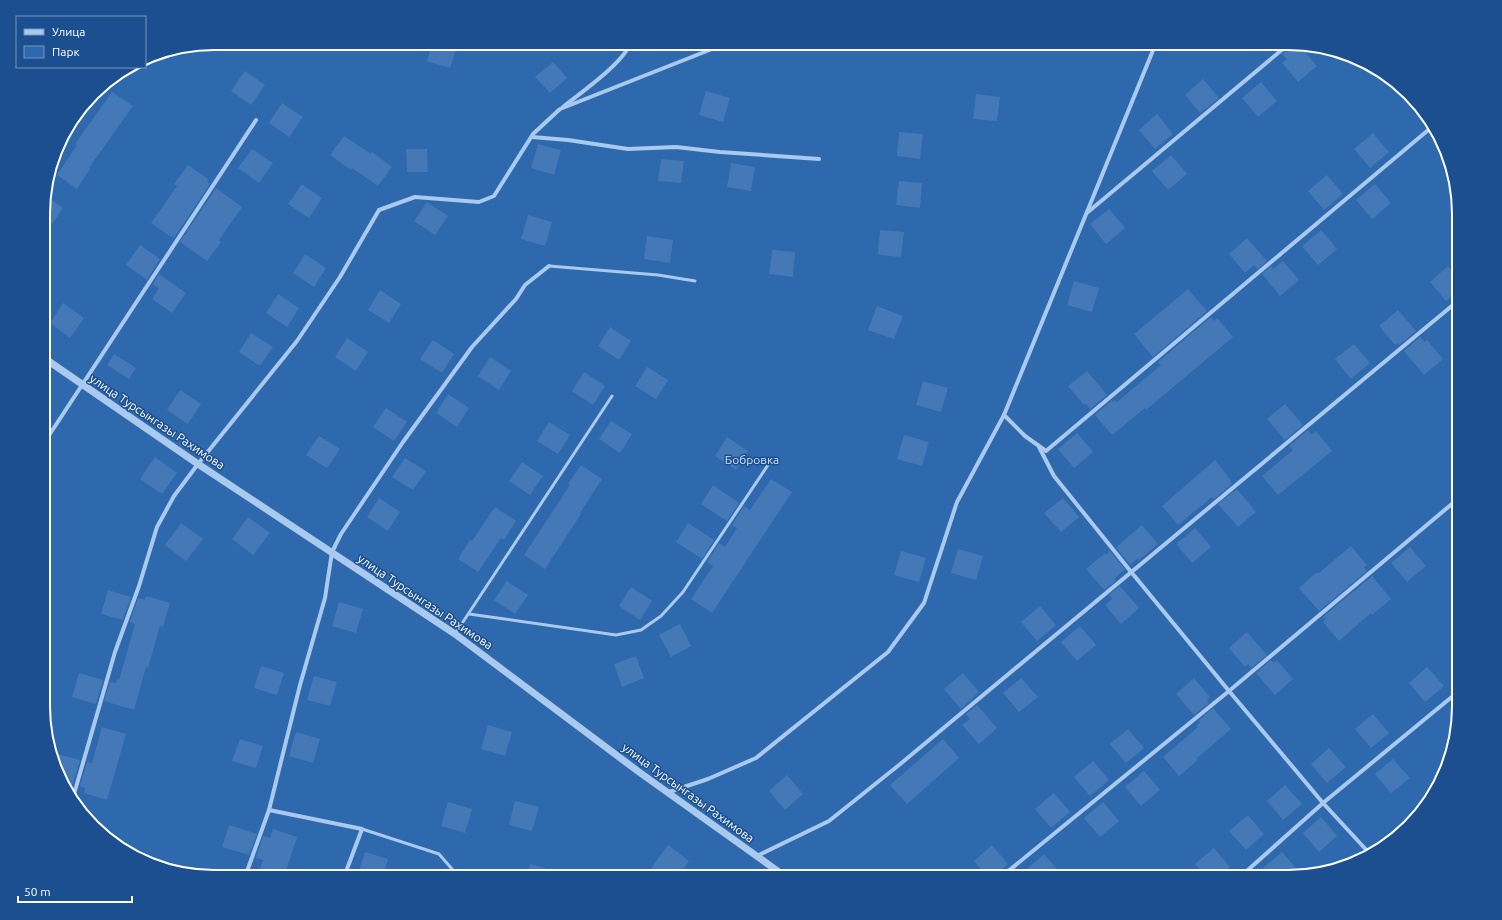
<svg xmlns="http://www.w3.org/2000/svg" width="1502" height="920" viewBox="0 0 1502 920" font-family="Ubuntu,sans-serif">
<rect width="100%" height="100%" fill="#1b4f8f"/>
<path fill="#2e69ad" d="M214,43H1288L1332,49L1374,66L1430,119L1450,159L1459,203V717L1436,792L1409,827L1374,854L1299,877H214L170,871L128,854L72,801L44,728V192L61,138L101,86L131,67H145V58L149,56Z"/>
<g fill="#4478b7">
<path d="M432,43H458L450,68L427,61Z"/>
<path d="M1293,44H1298L1317,66L1298,82L1282,63L1287,59L1282,54Z"/>
<path d="M553,62L567,78L550,93L535,77Z"/>
<path d="M245,71L265,85L251,105L231,91Z"/>
<path d="M1203,79L1219,98L1200,113L1185,95Z"/>
<path d="M1261,82L1277,101L1258,117L1242,98Z"/>
<path d="M706,91L730,98L723,122L699,115Z"/>
<path d="M112,92L133,106L89,168L90,169L77,189L57,175L77,145L75,144Z"/>
<path d="M976,94L1000,97L997,121L973,119Z"/>
<path d="M282,103L303,117L289,137L269,123Z"/>
<path d="M1157,114L1173,134L1155,149L1139,130Z"/>
<path d="M899,132L923,134L920,159L897,156Z"/>
<path d="M1373,133L1389,152L1370,168L1354,149Z"/>
<path d="M344,136L371,154L372,152L392,167L378,186L352,168L351,170L330,155Z"/>
<path d="M538,144L561,150L554,175L531,168Z"/>
<path d="M252,149L273,163L259,183L238,168Z"/>
<path d="M406,149H427L428,172H407Z"/>
<path d="M1171,155L1187,174L1168,190L1152,171Z"/>
<path d="M661,159L684,161L681,183L658,181Z"/>
<path d="M731,163L755,167L751,191L727,187Z"/>
<path d="M188,165L208,179L207,182L210,184L174,238L172,236L171,237L151,223L177,186L174,184Z"/>
<path d="M1327,175L1343,194L1324,210L1308,191Z"/>
<path d="M899,181L922,183L920,208L896,205Z"/>
<path d="M302,184L322,198L309,218L288,204Z"/>
<path d="M1375,184L1391,203L1372,219L1356,200Z"/>
<path d="M216,188L242,207L219,240L221,242L207,261L180,242Z"/>
<path d="M44,195L63,208L44,235Z"/>
<path d="M427,202L448,216L435,235L414,221Z"/>
<path d="M1109,209L1125,228L1106,244L1090,224Z"/>
<path d="M528,215L552,222L545,246L521,239Z"/>
<path d="M880,230L904,232L901,257L878,255Z"/>
<path d="M1321,230L1337,249L1318,265L1302,246Z"/>
<path d="M647,236L673,240L670,263L644,259Z"/>
<path d="M1247,238L1267,261L1258,269L1254,265L1245,273L1229,254Z"/>
<path d="M140,245L160,259L147,280L126,265Z"/>
<path d="M772,250L795,252L793,277L769,274Z"/>
<path d="M305,254L326,268L314,287L293,273Z"/>
<path d="M1283,261L1299,280L1280,296L1262,274L1271,266L1273,269Z"/>
<path d="M1448,266L1459,279V291L1446,301L1430,282Z"/>
<path d="M159,274L186,293L172,313L152,299L159,288L153,284Z"/>
<path d="M1074,281L1099,288L1092,312L1067,305Z"/>
<path d="M1188,289L1207,311L1153,357L1134,334Z"/>
<path d="M380,290L401,304L389,323L368,310Z"/>
<path d="M278,294L299,308L287,327L266,313Z"/>
<path d="M63,303L84,318L70,338L50,323Z"/>
<path d="M877,306L903,316L894,339L868,330Z"/>
<path d="M1398,310L1416,331L1399,345L1397,343L1395,345L1379,326Z"/>
<path d="M1211,317L1215,321L1217,318L1233,337L1146,410L1145,408L1112,435L1095,415L1112,400L1113,402L1115,400L1117,402L1161,365L1158,362Z"/>
<path d="M610,327L631,341L619,360L598,346Z"/>
<path d="M251,333L273,347L260,366L239,352Z"/>
<path d="M1420,337L1425,342L1427,340L1443,359L1424,375L1404,351Z"/>
<path d="M347,338L368,352L356,371L335,357Z"/>
<path d="M433,340L454,354L442,373L420,359Z"/>
<path d="M1354,344L1370,363L1351,379L1335,359Z"/>
<path d="M114,354L136,368L129,379L107,365Z"/>
<path d="M490,357L511,371L499,390L478,376Z"/>
<path d="M647,367L668,380L656,399L635,386Z"/>
<path d="M1087,371L1107,395L1090,409L1086,404L1084,405L1068,386Z"/>
<path d="M584,372L605,386L593,405L572,391Z"/>
<path d="M923,381L948,388L941,412L916,405Z"/>
<path d="M180,390L201,404L188,424L167,410Z"/>
<path d="M448,394L469,408L457,427L436,413Z"/>
<path d="M1285,404L1303,425L1285,440L1267,419Z"/>
<path d="M386,408L407,422L394,441L373,427Z"/>
<path d="M611,421L632,434L620,453L599,439Z"/>
<path d="M549,422L570,435L558,454L537,441Z"/>
<path d="M1308,430L1312,435L1316,431L1332,451L1278,495L1262,476L1293,450L1289,446Z"/>
<path d="M1077,433L1093,452L1074,468L1058,449Z"/>
<path d="M904,435L929,442L922,466L897,459Z"/>
<path d="M319,436L340,449L327,468L306,455Z"/>
<path d="M727,437L748,451L736,470L715,456Z"/>
<path d="M155,457L177,473L162,494L140,479Z"/>
<path d="M405,458L426,471L413,490L392,477Z"/>
<path d="M1215,460L1231,480L1230,481L1232,484L1214,499L1212,497L1178,525L1162,506Z"/>
<path d="M522,462L543,476L530,495L509,481Z"/>
<path d="M581,465L602,479L580,513L581,514L545,569L524,555L570,485L568,484Z"/>
<path d="M771,479L792,492L712,613L691,599L713,566L707,562L719,543L725,547L737,528L732,525L744,506L750,510Z"/>
<path d="M713,485L739,503L727,521L701,504Z"/>
<path d="M1237,489L1256,512L1238,527L1218,504Z"/>
<path d="M379,498L400,512L388,531L367,517Z"/>
<path d="M1063,498L1079,517L1061,532L1044,513Z"/>
<path d="M495,507L516,521L504,540L501,538L478,572L458,559L470,540L472,541Z"/>
<path d="M248,517L270,533L253,555L232,539Z"/>
<path d="M181,523L203,539L186,561L165,545Z"/>
<path d="M688,523L714,540L702,559L676,542Z"/>
<path d="M1142,525L1158,544L1139,560L1138,558L1130,565L1116,547Z"/>
<path d="M1195,528L1211,547L1192,563L1176,544Z"/>
<path d="M1351,546L1367,565L1364,567L1367,571L1319,611L1299,588L1317,572L1319,573Z"/>
<path d="M1410,547L1426,566L1407,582L1391,563Z"/>
<path d="M958,549L983,556L976,580L951,573Z"/>
<path d="M901,551L926,558L919,582L894,575Z"/>
<path d="M1110,551L1125,569L1114,579L1116,581L1104,590L1086,569L1105,553L1106,555Z"/>
<path d="M1372,576L1391,599L1372,615L1371,613L1339,641L1323,622L1326,619L1323,617Z"/>
<path d="M507,581L528,595L515,614L494,600Z"/>
<path d="M1120,586L1139,608L1121,624L1105,605L1112,599L1109,595Z"/>
<path d="M631,587L652,601L640,620L619,606Z"/>
<path d="M108,590L131,597L123,620L101,614Z"/>
<path d="M146,596L170,603L163,627L160,626L148,668L146,667L134,710L104,701L110,682L116,683L117,679L119,680L135,624L130,622L138,598L145,600Z"/>
<path d="M339,602L363,609L356,633L332,626Z"/>
<path d="M1040,606L1056,625L1037,641L1021,622Z"/>
<path d="M680,624L691,646L671,657L659,635Z"/>
<path d="M1080,626L1096,645L1077,661L1061,642Z"/>
<path d="M1247,632L1267,655L1251,668L1248,664L1245,667L1229,648Z"/>
<path d="M636,656L644,678L622,687L614,664Z"/>
<path d="M1271,660L1274,663L1277,660L1293,679L1275,695L1256,673Z"/>
<path d="M261,666L284,673L277,695L254,688Z"/>
<path d="M1427,667L1444,686L1425,702L1409,683Z"/>
<path d="M79,673L103,680L96,704L72,697Z"/>
<path d="M963,673L979,692L961,709L944,689Z"/>
<path d="M314,676L337,682L330,706L307,700Z"/>
<path d="M1021,678L1038,697L1019,712L1003,693Z"/>
<path d="M1194,678L1210,697L1207,700L1209,703L1194,715L1176,694Z"/>
<path d="M977,705L997,728L979,744L962,725L970,719L966,714Z"/>
<path d="M1213,708L1231,729L1196,759L1198,760L1179,776L1163,757L1198,727L1196,726L1200,722L1198,721Z"/>
<path d="M1373,714L1389,733L1371,748L1355,729Z"/>
<path d="M488,725L512,732L505,756L481,749Z"/>
<path d="M102,727L126,734L107,800L84,793L85,788L80,786L87,762L92,763Z"/>
<path d="M1128,729L1144,748L1126,763L1110,744Z"/>
<path d="M296,732L320,739L313,763L289,756Z"/>
<path d="M240,739L263,746L256,768L232,761Z"/>
<path d="M943,739L959,758L907,804L890,785Z"/>
<path d="M1329,748L1346,767L1327,783L1311,764Z"/>
<path d="M54,753L80,760L73,784L65,782Z"/>
<path d="M1393,759L1410,778L1391,793L1375,774Z"/>
<path d="M1093,761L1109,780L1090,796L1074,777Z"/>
<path d="M1144,771L1160,790L1141,806L1125,787Z"/>
<path d="M787,775L803,794L785,810L769,791Z"/>
<path d="M1285,785L1302,804L1283,820L1267,801Z"/>
<path d="M1054,793L1070,812L1051,828L1035,809Z"/>
<path d="M515,801L539,807L532,831L509,825Z"/>
<path d="M448,802L472,809L465,833L441,826Z"/>
<path d="M1103,802L1119,821L1100,837L1084,818Z"/>
<path d="M1248,815L1264,834L1246,850L1229,831Z"/>
<path d="M1321,817L1337,836L1319,852L1303,833Z"/>
<path d="M229,825L257,834L249,855L222,847Z"/>
<path d="M273,829L297,837L284,877H257L263,860L256,858L263,836L270,838Z"/>
<path d="M668,845L689,861L678,877H664L651,868Z"/>
<path d="M992,845L1008,864L993,877H987L974,861Z"/>
<path d="M1214,848L1230,867L1218,877H1207L1195,864Z"/>
<path d="M365,852L388,859L383,877H367L358,874Z"/>
<path d="M1282,852L1298,871L1292,877H1270L1263,868Z"/>
<path d="M1044,854L1064,877H1032L1026,870Z"/>
<path d="M530,864L562,873V877H526Z"/>
</g>
<g fill="none" stroke-linecap="round" stroke-linejoin="round">
<g stroke="#a9c9ee" stroke-width="3">
<path d="M549,266L658,275L695,281"/>
<path d="M469,614L616,635L641,630L661,616L683,592L768,465"/>
<path d="M455,634L612,396"/>
<path d="M362,829L439,854L452,869L449,877"/>
</g>
<g stroke="#a9c9ee" stroke-width="4">
<path d="M563,107C579,94 625,62 630,43"/>
<path d="M532,137L568,140L628,149L676,147L720,152L819,159"/>
<path d="M59,145L87,104"/>
<path d="M1088,212L1290,43"/>
<path d="M1004,415L1025,436L1046,451L1433,126"/>
<path d="M44,443L256,120"/>
<path d="M1039,447L1054,476L1132,573L1229,691L1323,803L1371,855"/>
<path d="M669,792L708,779L756,758L888,652L924,603L957,502L1004,415L1156,43"/>
<path d="M72,801L115,652L139,586L157,527L174,496L198,464L297,341L340,277L379,210L415,197L479,202L494,196L533,134L560,109L717,47"/>
<path d="M269,810L362,829L344,877"/>
<path d="M757,856L829,821L899,765L1459,300"/>
<path d="M245,877L269,810L300,685L325,598L332,552L341,534L403,442L472,347L516,299L525,285L549,266"/>
<path d="M1001,877L1229,691L1459,498"/>
<path d="M1240,877L1323,803L1459,691"/>
</g>
<path stroke="#a9c9ee" stroke-width="7" d="M44,358L198,464L455,634L639,772L786,877"/>
</g>
<g text-anchor="middle" stroke-width="3" stroke-linejoin="round" paint-order="stroke">
<g font-size="12" fill="#fff" stroke="#1b4f8f">
<text transform="translate(157 422) rotate(34)" y="4">улица Турсынгазы Рахимова</text>
<text transform="translate(425 602) rotate(34)" y="4">улица Турсынгазы Рахимова</text>
<text transform="translate(688 793) rotate(36)" y="4">улица Турсынгазы Рахимова</text>
</g>
<g font-size="12" fill="#cfe3fa" stroke="#1b4f8f">
<text x="752" y="464">Бобровка</text>
</g>
</g>
<path d="M0 0H1502V920H0ZM214 50H1288A164 164 0 0 1 1452 214V706A164 164 0 0 1 1288 870H214A164 164 0 0 1 50 706V214A164 164 0 0 1 214 50Z" fill="#1b4f8f" fill-rule="evenodd"/>
<path fill="none" stroke="#fff" stroke-width="2" d="M214 50H1288A164 164 0 0 1 1452 214V706A164 164 0 0 1 1288 870H214A164 164 0 0 1 50 706V214A164 164 0 0 1 214 50Z"/>
<rect x="16" y="16" width="130" height="52" fill="#1b4f8f" stroke="#7695bc"/>
<rect x="24" y="29" width="20" height="6" fill="#a9c9ee" stroke="#7695bc"/>
<text x="52" y="36" font-size="12" fill="#ffffff">Улица</text>
<rect x="24" y="46" width="20" height="12" fill="#2e69ad" stroke="#7695bc"/>
<text x="52" y="56" font-size="12" fill="#ffffff">Парк</text>
<path d="M18 896v6h114v-6" fill="none" stroke="#ffffff" stroke-width="2"/>
<text x="24" y="896" font-size="12" fill="#ffffff" stroke="#1b4f8f" stroke-width="3" paint-order="stroke">50 m</text>
</svg>
